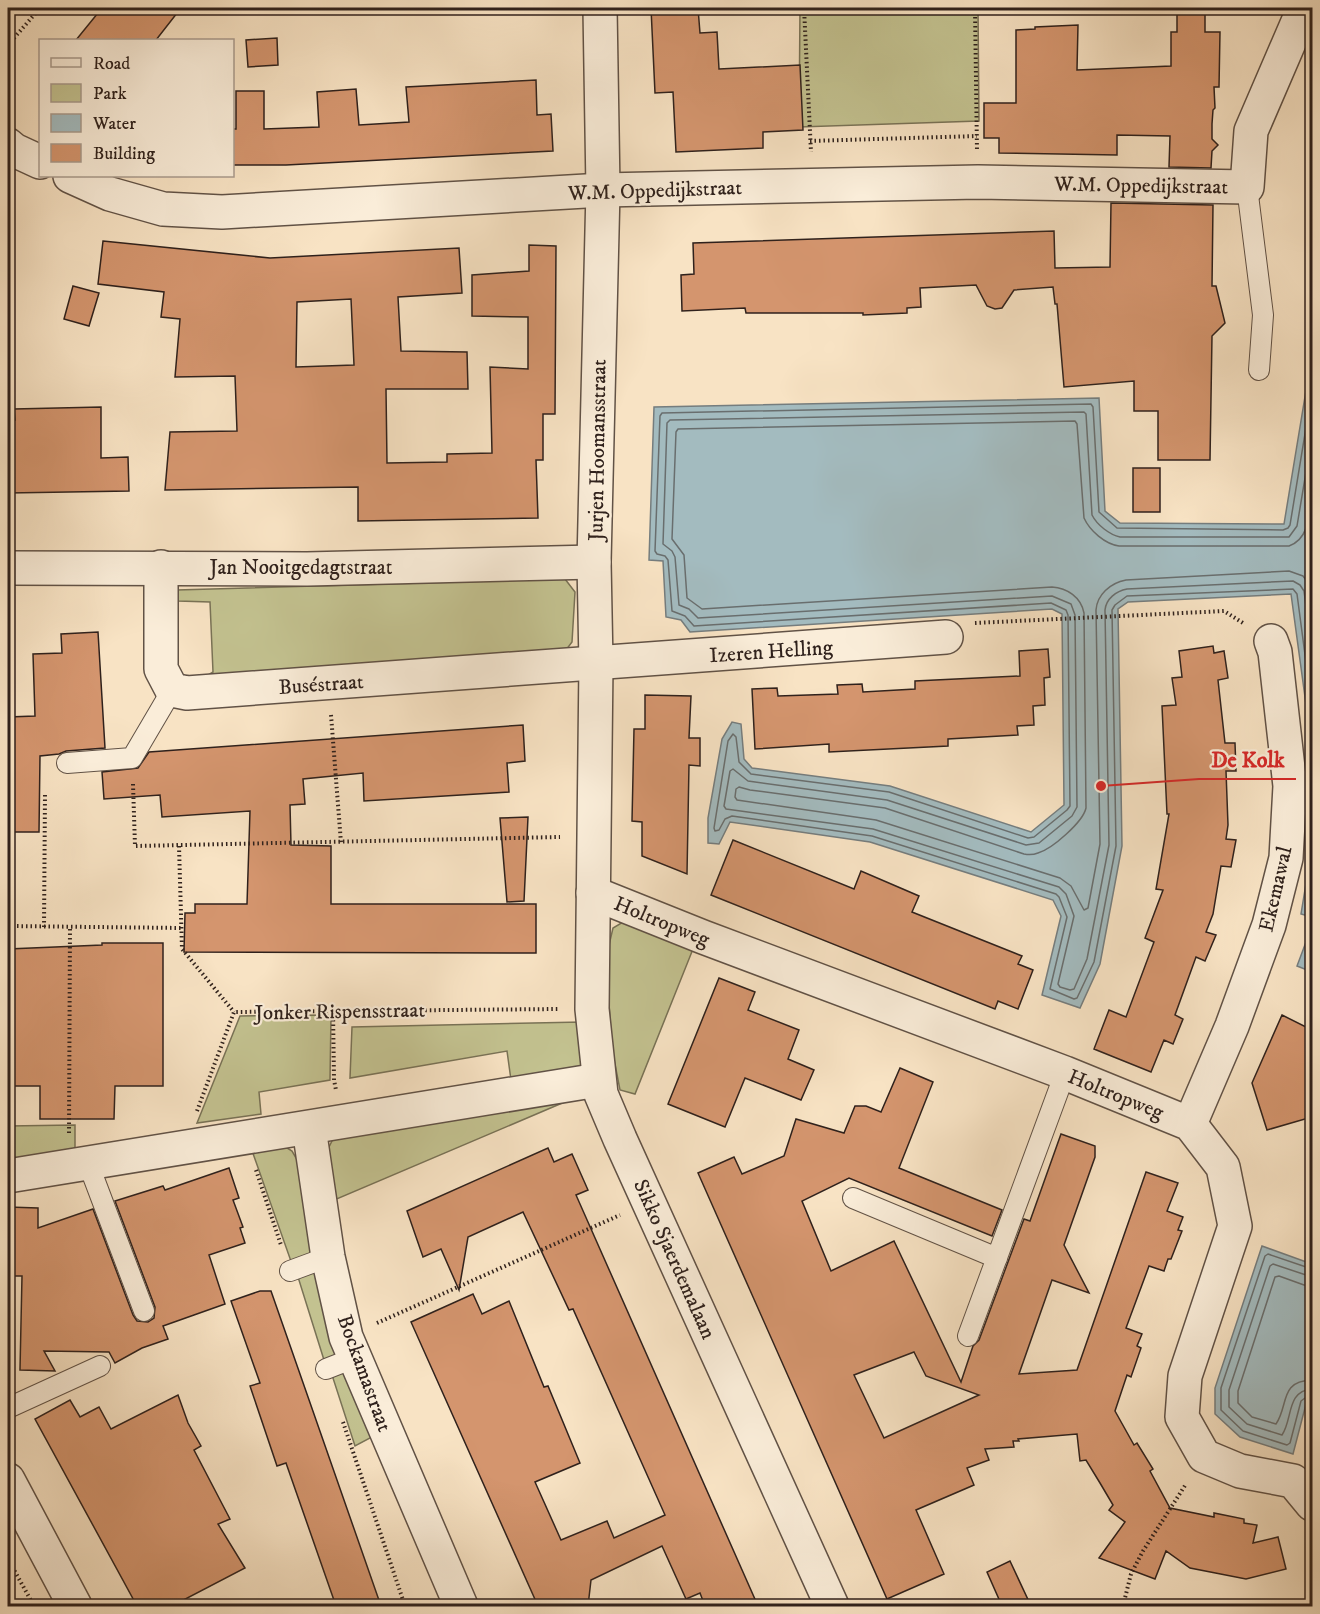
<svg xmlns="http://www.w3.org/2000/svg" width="1320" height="1614" viewBox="0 0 1320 1614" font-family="'IM FELL DW Pica',serif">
<rect width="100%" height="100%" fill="#f8e3c4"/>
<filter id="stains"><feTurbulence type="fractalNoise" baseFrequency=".00333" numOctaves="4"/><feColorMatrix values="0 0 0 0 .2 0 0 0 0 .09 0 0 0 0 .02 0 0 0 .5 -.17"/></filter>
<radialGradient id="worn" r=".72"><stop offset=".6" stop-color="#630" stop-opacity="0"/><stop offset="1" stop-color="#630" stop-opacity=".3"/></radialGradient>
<g fill="#c3c290" stroke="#797256" stroke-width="1.5">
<path d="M800,8H978L979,121L799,127Z"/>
<path d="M565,579L575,592L572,642L566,650L190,687L213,672L210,602L178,601L177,590Z"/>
<path d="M623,922L693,949L635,1094L620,1090L612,1049L606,958L613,928Z"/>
<path d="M331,1015L330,1080L259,1092L261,1114L197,1123L240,1016Z"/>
<path d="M582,1022V1072L511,1080L507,1051L350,1078L352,1027Z"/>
<path d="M574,1098L332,1201L326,1153L333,1139Z"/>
<path d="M75,1125V1151L8,1161V1126Z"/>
<path d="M281,1144L292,1151L299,1163L314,1249L310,1257L293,1267L250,1145Z"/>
<path d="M317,1270L338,1355L324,1360L298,1277Z"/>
<path d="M343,1371L372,1437L355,1446L332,1375Z"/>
</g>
<g fill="#a3bbbf" stroke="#757d7e" stroke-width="1.5">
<path d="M1312,354V770L1310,734L1291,594L1128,602L1118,609L1122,846L1100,964L1080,1008L1042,995L1061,916L1053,900L870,842L730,822L719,844L708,843V818L722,739L732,722L741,724L744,759L752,768L890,786L1031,832L1064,805L1062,614L1052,609L690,632L681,620L666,617L663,561L649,560L654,407L1099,398L1105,511L1120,523L1284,524Z"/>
<path d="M1312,847V917L1301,914Z"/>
<path d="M1312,926V972L1297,966Z"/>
<path d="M1262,1246L1312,1264V1402L1306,1404L1293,1454L1240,1437L1215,1414V1388Z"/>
</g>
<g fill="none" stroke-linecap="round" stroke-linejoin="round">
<g stroke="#696e6e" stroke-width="1.5">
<path d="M1312,391L1290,525L1288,528L1283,530L1117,528L1099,512L1093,407L1091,404L662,413L660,416L655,551L657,554L665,556L668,560L672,611L685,616L694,626L1051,603L1066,610L1068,615L1070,806L1067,810L1034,837L1028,838L889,792L751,774L739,762L736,737L733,734L728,741L714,828L715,831L719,830L725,819L732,816L872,836L1056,894L1059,897L1067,917L1050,989L1074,999L1077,998L1094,962L1116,846L1112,610L1115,605L1127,596L1293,589L1297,594L1312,708"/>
<path d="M1312,436L1297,526L1289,537H1120C1110,535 1097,525 1092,515L1086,414L1084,412L670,420L667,423L663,544L672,551L675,557L679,605L689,609L698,618L1052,596L1071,604L1075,615L1077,807L1072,816L1039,843L1026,845L887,800L748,781L733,769L730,771L724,806L726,809L873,829L1059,887L1066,894L1074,916L1058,984L1060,987L1070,990L1074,989L1087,959L1109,845L1105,610C1106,599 1116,591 1127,589L1293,581L1300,585L1304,591L1312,652"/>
<path d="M1312,491C1309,511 1311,538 1289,546H1119C1105,544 1090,531 1084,518L1077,424L1075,421L678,429L676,432L672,539L684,555L687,598L702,609L1052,587C1067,588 1081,597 1084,613L1086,808C1083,822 1052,849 1038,853C1033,855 1029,855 1024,854L885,808L750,790L739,787L736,789L735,797L737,800L876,820L1060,878L1071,886L1084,910L1088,908L1100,844L1096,610C1097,595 1110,583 1126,580L1289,571L1303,576L1312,588"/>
<path d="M1312,1269L1268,1254L1265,1256L1221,1388V1410L1243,1431L1287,1445L1290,1443L1301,1401L1305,1398L1312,1396"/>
<path d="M1312,1277L1273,1264L1270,1266L1229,1390V1407L1247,1424L1282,1435C1293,1419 1286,1391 1312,1389"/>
<path d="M1312,1286L1304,1285L1279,1276L1275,1277L1238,1391V1403L1252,1417L1276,1424C1289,1405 1279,1381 1312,1380"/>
</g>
</g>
<g fill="#d4956e" stroke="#2f211c" stroke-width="1.5" fill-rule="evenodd">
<path d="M102,8H181L156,40H76Z"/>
<path d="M651,8H698L700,33L717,32L719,69L800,65L803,130L763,132V148L676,152L673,92L655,93Z"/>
<path d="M1177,8H1205V32H1220L1219,87H1214L1215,108L1213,110L1212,124V139L1218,145L1212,151L1211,168L1169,167L1170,136L1117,135V155L999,153V138H984V103H1016V30L1035,29V27L1078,25L1077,70L1171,66V32H1177Z"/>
<path d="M277,38L278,65L248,67L246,40Z"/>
<path d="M536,80L537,115L551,114L553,151L286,165H232V129H236V91H264V129L319,127L317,92L356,89L359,125L409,122L406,87Z"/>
<path d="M1111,203L1213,205L1212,286H1216L1225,323L1212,336L1210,460H1158V411H1134V381L1064,387L1057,304H1055L1053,287L1014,290L1002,308L995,309L987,306L976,285L920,288L921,307L907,308V313L863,315V313H746L745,308L682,311L681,275L694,274L693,243L1054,231L1055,268L1110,267Z"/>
<path d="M103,241L270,258L459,248L462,293L398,297L401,351L467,352L468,389H386L387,463L447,462V454L492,453L490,367L528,369V317L472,316V275L529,271V245L556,246L555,414H543V460H536L538,518L358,521V487L165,490L170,432L237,431L235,376L175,377L180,319L161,317L164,292L98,284ZM351,299L354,365L296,367L297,302Z"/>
<path d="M73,286L99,293L89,326L64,319Z"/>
<path d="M101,407V458L128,457L129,491L8,493V460L14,459L12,420H15L14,409Z"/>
<rect x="1133" y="468" width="27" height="44"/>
<path d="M98,632L105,748L66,751L59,754L40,756L39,832H9L8,717L35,716L33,654L62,653L61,634Z"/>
<path d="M1213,646L1214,653L1224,651L1228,678L1218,680L1225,743H1235L1236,771H1226L1228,825L1226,839L1236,840L1231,867L1221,866L1213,914L1206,932L1216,935L1205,961L1196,957L1175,1015L1183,1019L1173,1044L1164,1040L1151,1072L1094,1049L1109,1010L1126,1017L1154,942L1145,938L1163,890L1156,889L1169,814H1167L1162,706L1176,705L1172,678L1182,677L1179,651Z"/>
<path d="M1048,649L1050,677L1044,678L1045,705L1033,706L1034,725L1017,726L1018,735L948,739V746L829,752V744L755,749L752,689L777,688L778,696L838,694L837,685L862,684L863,692L915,689V681L1020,676L1019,651Z"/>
<path d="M645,695L691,696L689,738H700V766L689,765L687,874L642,856V822L632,821L634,729H645Z"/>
<path d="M523,725L525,761L507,763L509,792L364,801L363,773L303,779L305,804L290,805L291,845L331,846V904H536V953L184,952L185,913H195V904H247L250,811L162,817L160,795L104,799L102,772L138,768L149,752Z"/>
<path d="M528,817L524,901L507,902L500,818Z"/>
<path d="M733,840L854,889L861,871L919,896L912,912L1022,956L1018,964L1033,970L1018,1009L998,1001L995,1009L711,895Z"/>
<path d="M102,943H163V1086H115L114,1119H40V1086H8V949L102,945Z"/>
<path d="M719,978L755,992L748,1010L799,1030L788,1059L814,1070L801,1100L745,1078L725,1127L668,1104Z"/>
<path d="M1282,1015L1312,1030V1117L1267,1130L1252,1083Z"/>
<path d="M900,1068L933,1082L899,1168L1002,1210L992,1236L849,1178L802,1201L831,1271L894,1241L961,1382L973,1346L979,1340L1024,1219L1030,1221L1061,1134L1095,1146V1157L1064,1245L1089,1293L1052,1280L1019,1374L1077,1370L1146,1172L1178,1183L1167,1211L1183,1217L1178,1230L1182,1231L1171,1259H1168L1164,1271L1149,1266L1126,1328L1142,1334L1137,1346L1141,1348L1131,1377L1127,1375L1115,1411L1134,1445L1137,1443L1153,1469L1150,1471L1170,1508L1214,1517V1513L1244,1519V1523L1257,1525L1253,1543L1278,1537L1286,1569L1246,1579L1190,1568L1166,1551L1155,1579L1099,1558L1125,1522L1109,1510L1113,1505L1100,1483L1086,1460L1080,1461L1077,1434L1018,1439L1019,1441H1013L1014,1447L985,1449L989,1460L967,1468L974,1485L916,1510L944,1574L887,1599L698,1173L734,1157L742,1174L784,1156L796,1119L844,1133L855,1106H866L881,1112ZM914,1352L926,1376L979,1395L884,1438L854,1375Z"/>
<path d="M548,1148L554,1162L572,1154L588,1190L576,1195L758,1606H705L700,1593L686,1599L662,1546L591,1580L588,1606H538L411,1322L473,1294L482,1314L509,1301L544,1387L548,1386L580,1463L535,1482L561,1540L607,1521L614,1538L665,1515L573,1309L569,1310L523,1212L468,1237L459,1290L441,1249L423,1257L407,1211Z"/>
<path d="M229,1168L239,1198L233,1200L243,1227L240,1228L245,1243L209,1255L225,1304L163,1326L168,1339L142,1348L115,1363L109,1352L44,1351L55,1371L20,1370L22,1276H8V1207L38,1208V1228L93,1209L133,1315L137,1321L148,1322L154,1318L155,1307L115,1201L163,1186L165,1190Z"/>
<path d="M260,1291H271L381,1606H336L286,1463L277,1466L250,1386L260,1383L231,1301Z"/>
<path d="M178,1395L188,1423L201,1446L194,1450L230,1519L218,1524L245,1568L172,1606H137L35,1419L70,1400L80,1417L99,1407L111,1429Z"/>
<path d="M1010,1561L1031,1606H1002L987,1572Z"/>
</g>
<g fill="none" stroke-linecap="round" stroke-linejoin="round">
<defs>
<g id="service">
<path d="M1247,187L1263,315L1259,370"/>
<path d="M67,763L132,758L172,690"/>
<path d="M88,1163L144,1311"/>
<path d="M853,1198L997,1258"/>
<path d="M290,1271L328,1257"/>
<path d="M968,1336L1065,1073"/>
<path d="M326,1369L354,1358"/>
<path d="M8,1408L100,1366"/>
</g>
<g id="minor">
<path d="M600,8L603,190L594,562L596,664L592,1009L601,1094L620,1139L832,1606"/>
<path d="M8,145L14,150L40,162"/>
<path d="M70,176L110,194L163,209L222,212L603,190L978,182L1247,187L1251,131L1304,8"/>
<path d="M161,567V669L172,690L187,693L946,637"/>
<path d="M8,568L307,569L594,562"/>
<path d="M593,893L703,937L1065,1073L1190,1124L1223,1167L1235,1226L1185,1376L1182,1417L1204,1456L1240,1471L1293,1481L1312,1504"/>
<path d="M1190,1124L1232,1026L1269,925L1286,858L1290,786L1275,652L1271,641"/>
<path d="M309,1128L328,1257L346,1337L461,1606"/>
<path d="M8,1176L598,1080"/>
<path d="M8,1480L75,1606"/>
</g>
</defs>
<use href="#service" stroke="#615246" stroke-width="22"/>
<use href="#minor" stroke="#615246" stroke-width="36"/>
<g stroke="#2f211c" stroke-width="4" stroke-dasharray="1.5 3" stroke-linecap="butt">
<path d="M804,8L811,152"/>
<path d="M975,8L977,151"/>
<path d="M8,45L40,8"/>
<path d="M810,141L977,136"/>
<path d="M975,623L1224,611L1243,623"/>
<path d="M331,715L341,843"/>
<path d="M133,784L135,846L560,837"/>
<path d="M179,846L182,949L234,1012"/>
<path d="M8,926L182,928"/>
<path d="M44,927L45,793"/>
<path d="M333,1011L334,1080L336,1090"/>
<path d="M197,1111L234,1012L559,1009"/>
<path d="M69,1133L70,927"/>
<path d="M256,1170L281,1245"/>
<path d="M377,1323L620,1215"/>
<path d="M343,1422L405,1606"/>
<path d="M8,1559L34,1606"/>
<path d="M1123,1606L1131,1574L1143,1551L1186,1484"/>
</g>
<use href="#service" stroke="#faedd9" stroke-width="20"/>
<use href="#minor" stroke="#faedd9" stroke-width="33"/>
</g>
<g text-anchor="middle" stroke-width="4.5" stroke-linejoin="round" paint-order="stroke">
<g font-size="21" fill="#2f211c" stroke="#faedd9">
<text transform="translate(1141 185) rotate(1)" y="7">W.M. Oppedijkstraat</text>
<text transform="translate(655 190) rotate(-2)" y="7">W.M. Oppedijkstraat</text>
<text transform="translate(597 450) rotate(-89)" y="7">Jurjen Hoomansstraat</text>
<text x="301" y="574">Jan Nooitgedagtstraat</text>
<text transform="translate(771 651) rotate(-4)" y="7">Izeren Helling</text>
<text transform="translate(321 684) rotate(-4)" y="7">Buséstraat</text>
<text transform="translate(1275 889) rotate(-77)" y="7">Ekemawal</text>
<text transform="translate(662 921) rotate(22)" y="7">Holtropweg</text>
<text transform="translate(340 1011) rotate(-1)" y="7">Jonker Rispensstraat</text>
<text transform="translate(1116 1094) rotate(22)" y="7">Holtropweg</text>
<text transform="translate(675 1259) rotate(66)" y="7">Sikko Sjaerdemalaan</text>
<text transform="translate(365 1373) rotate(70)" y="7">Bockamastraat</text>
</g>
</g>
<path fill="none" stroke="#d62828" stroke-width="2" d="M1101 786L1199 779H1296"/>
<circle fill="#d62828" stroke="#faedd9" stroke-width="2" cx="1101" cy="786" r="6"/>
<g font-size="22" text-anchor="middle" font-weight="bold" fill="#d62828" stroke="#faedd9" stroke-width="4.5" stroke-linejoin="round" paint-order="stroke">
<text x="1248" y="767">De Kolk</text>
</g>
<rect width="1320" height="1614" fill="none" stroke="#f8e3c4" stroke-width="30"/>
<rect x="9" y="9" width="1302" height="1596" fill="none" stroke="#2f211c" stroke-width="3"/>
<rect x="15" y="15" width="1290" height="1584" fill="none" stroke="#2f211c" stroke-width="1.5"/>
<rect x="39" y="39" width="195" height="138" fill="#faedd9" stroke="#a99b8d" stroke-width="1.5"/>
<rect x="51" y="58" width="30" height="9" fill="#faedd9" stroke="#a99b8d" stroke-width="1.5"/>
<text x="93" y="69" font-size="18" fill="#2f211c">Road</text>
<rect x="51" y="84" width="30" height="18" fill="#c3c290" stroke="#a99b8d" stroke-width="1.5"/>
<text x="93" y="99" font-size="18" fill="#2f211c">Park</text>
<rect x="51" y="114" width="30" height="18" fill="#a3bbbf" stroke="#a99b8d" stroke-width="1.5"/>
<text x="93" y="129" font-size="18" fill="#2f211c">Water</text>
<rect x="51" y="144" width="30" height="18" fill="#d4956e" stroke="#a99b8d" stroke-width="1.5"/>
<text x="93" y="159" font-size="18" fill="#2f211c">Building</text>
<rect width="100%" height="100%" filter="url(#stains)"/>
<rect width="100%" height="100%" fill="url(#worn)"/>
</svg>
